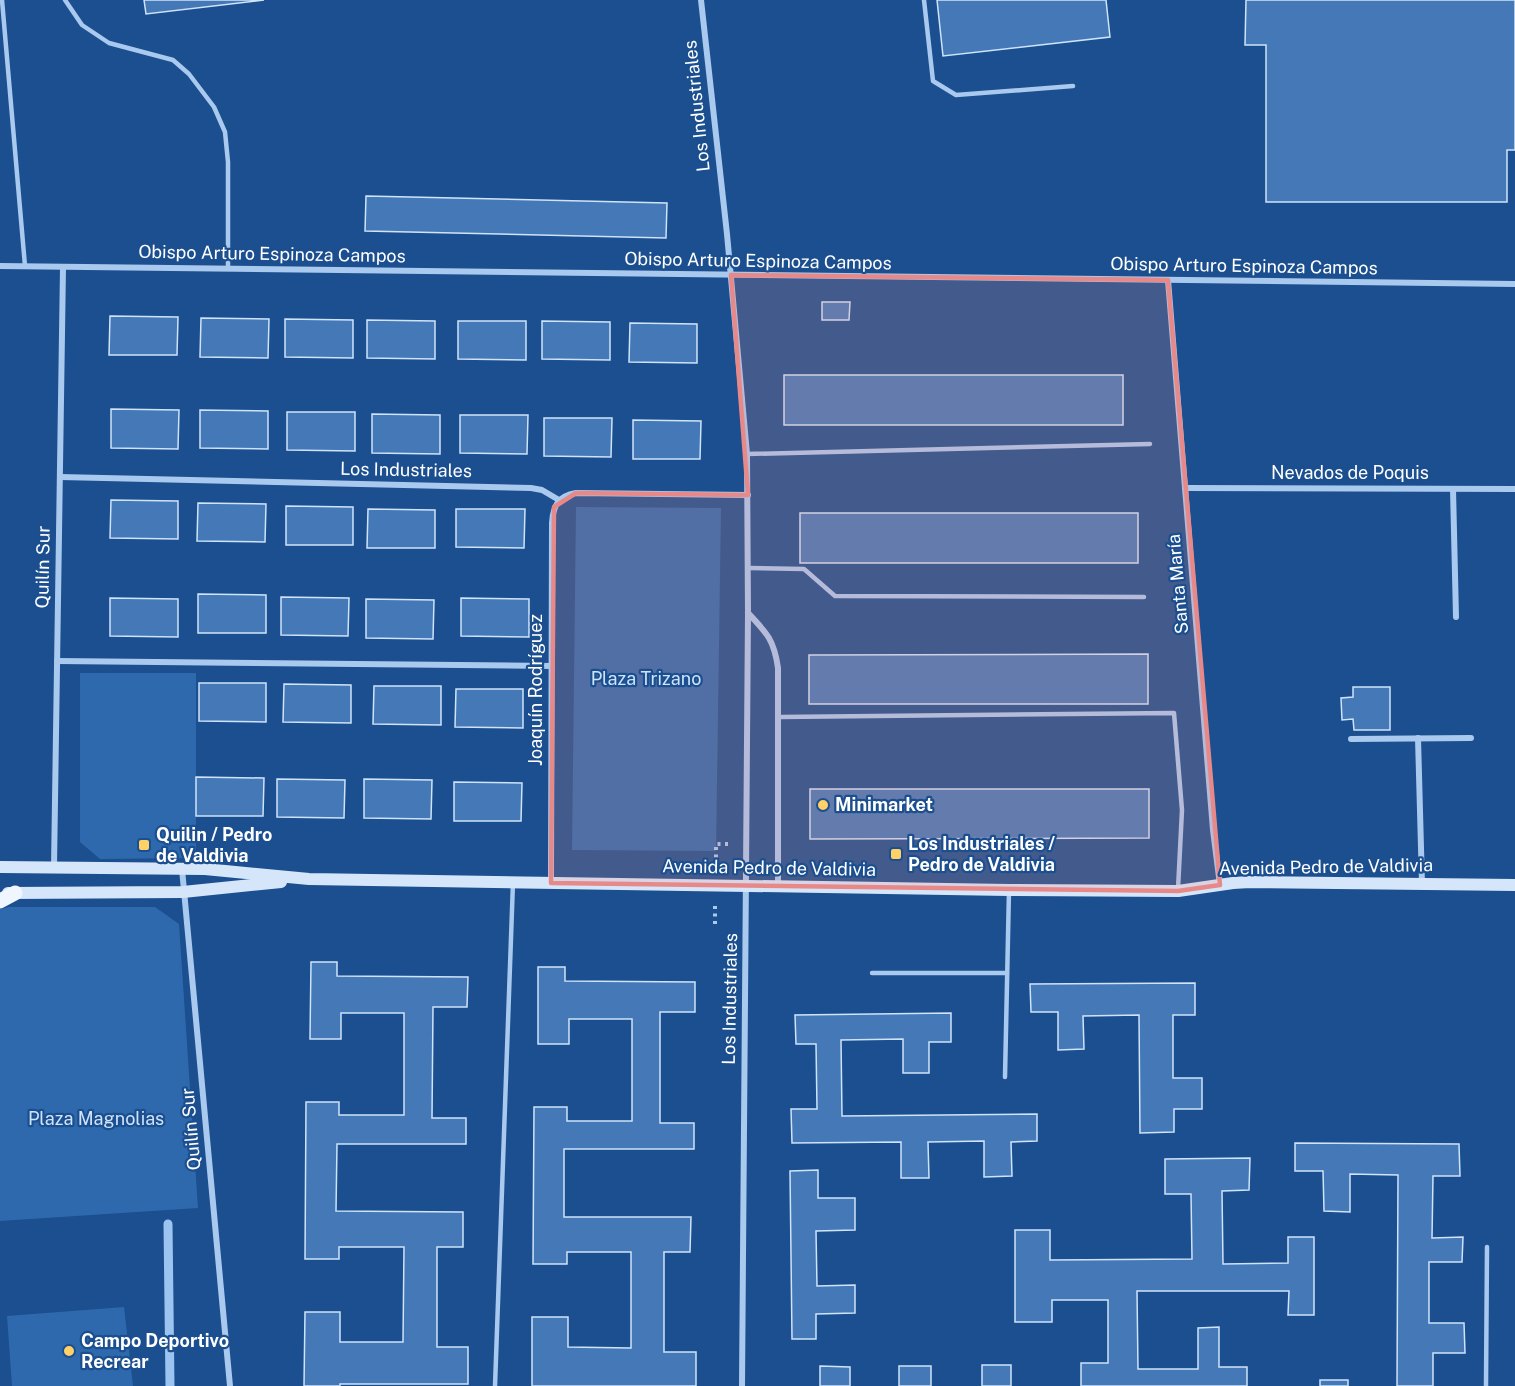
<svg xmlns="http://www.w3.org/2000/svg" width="1515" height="1386" viewBox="0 0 1515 1386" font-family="'Public Sans',sans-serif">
<rect width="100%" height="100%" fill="#1b4f8f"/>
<g fill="#2e69ad">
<path d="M576,507L721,508L716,851L572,850Z"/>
<path d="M80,673H196V858L100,859L80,842Z"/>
<path d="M9,907H155L179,924L198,1208L0,1221V909Z"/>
<path d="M124,1307L133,1386H12L7,1316Z"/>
</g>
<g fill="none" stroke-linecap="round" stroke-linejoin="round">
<path stroke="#9cc4f0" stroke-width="9" d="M168,1224L170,1386"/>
</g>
<g fill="#4478b7" stroke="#cfe3fa" stroke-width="1.5">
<path d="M144,0H264L146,14Z"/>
<path d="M937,0H1106L1110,37L943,56Z"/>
<path d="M1246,0H1515V150H1507V202H1266V45H1245Z"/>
<path d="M366,196L667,203L666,238L365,231Z"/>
<path d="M822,302H850L849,320H822Z"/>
<path d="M110,316L178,317L177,355H109Z"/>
<path d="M201,318L269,319L268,358L200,357Z"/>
<path d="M285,319L353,320V358L285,357Z"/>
<path d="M367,320L435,321V359L367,358Z"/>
<path d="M458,321H526V360L458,359Z"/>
<path d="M542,321L610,322V360L542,359Z"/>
<path d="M630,323L697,324V363L629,362Z"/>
<rect x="784" y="375" width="339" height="50"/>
<path d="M111,409L179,410L178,449L111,448Z"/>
<path d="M200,410L268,411V449L200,448Z"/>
<path d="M287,412H355V451L287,450Z"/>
<path d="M372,414L440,415V454L372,453Z"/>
<path d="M460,415H528L527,454L460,453Z"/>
<path d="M544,418H612L611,457L544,456Z"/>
<path d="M633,420L701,421L700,459H633Z"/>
<path d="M111,500L178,501V539L110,538Z"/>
<path d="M198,503L266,504L265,542L197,541Z"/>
<path d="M286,506L353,507V545H286Z"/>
<path d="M368,509L435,510V548H367Z"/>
<path d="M456,509H525L524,548L456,547Z"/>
<rect x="800" y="513" width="338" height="50"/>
<path d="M198,594L266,595V633H198Z"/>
<path d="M281,597L349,598L348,636L281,635Z"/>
<path d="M110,598L178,599V637L110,636Z"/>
<path d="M461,598L529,599V637L461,636Z"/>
<path d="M366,599L434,600L433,639L366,638Z"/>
<path d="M1148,654V704H809V655Z"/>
<path d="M199,683H266V722L199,721Z"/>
<path d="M284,684L351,685V723L283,722Z"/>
<path d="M374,686H441V725L373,724Z"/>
<path d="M1353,687H1390V730H1354L1353,719L1342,720L1341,698L1353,697Z"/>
<path d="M456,689H523V728L455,727Z"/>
<path d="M196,777L264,778L263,816H196Z"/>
<path d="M277,779L345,780L344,818L277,817Z"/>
<path d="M364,779L432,780L431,819L364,818Z"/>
<path d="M454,782L522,783L521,821H454Z"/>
<path d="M810,789H1149V838L810,839Z"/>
<path d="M311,962H337V976L468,977L467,1007H433L432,1118H466V1144H337L336,1211L463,1212V1247H437V1347H468V1384H340V1386H304L305,1312H340V1342H403L404,1247H339V1259H305L306,1102H339V1115H404V1013H341V1039H310Z"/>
<path d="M538,967H565V981L695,982V1012H660V1123H694V1149H564V1217H691L690,1252H664V1352H696V1386H532V1317H568V1347L631,1348V1252H567V1264H533L534,1107H567V1121H632V1019H569V1044H538Z"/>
<path d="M1195,983V1015H1173V1078H1202V1109H1174V1132L1140,1133L1139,1015L1083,1016L1084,1049L1058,1050V1012H1031L1030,984Z"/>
<path d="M951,1013V1042H929V1073H903V1039L841,1040L842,1116L1037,1114V1141L1011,1142L1012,1176L984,1177V1141L928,1142L929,1178H901V1142L792,1143L791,1109H817L816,1044H796L795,1015Z"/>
<path d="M1295,1143L1459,1144L1460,1176H1433L1432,1238L1463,1237L1462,1262H1429V1323H1464L1465,1353H1433V1386H1397L1398,1175L1350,1174V1212L1324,1211L1323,1171H1295Z"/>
<path d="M1250,1158L1249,1190L1222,1191L1223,1264L1288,1263V1237H1314V1315H1288L1289,1291H1137L1138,1369H1198V1328L1219,1327V1367H1247V1386H1081V1363H1108V1300H1052V1322H1015V1230H1050V1260L1192,1259L1191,1194H1165V1159Z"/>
<path d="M818,1170V1198H855V1230L816,1231L817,1286L855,1285V1313L816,1314V1339H792L790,1171Z"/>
<rect x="982" y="1365" width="29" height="21"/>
<path d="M820,1366L850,1367V1386H820Z"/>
<rect x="899" y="1366" width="32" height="20"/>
<rect x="1320" y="1380" width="28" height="6"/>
</g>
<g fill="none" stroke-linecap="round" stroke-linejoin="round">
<g stroke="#a9c9ee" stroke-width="4" stroke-dasharray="3 4.5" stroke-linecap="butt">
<path d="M716,865V844H730"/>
<path d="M715,924V906"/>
</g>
<g stroke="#a9c9ee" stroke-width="4.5">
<path d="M2,0L25,266"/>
<path d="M65,0L82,25L109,43L173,60L189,74L214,107L225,132L228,162V268"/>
<path d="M924,0L933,81L956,95L1073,86"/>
<path d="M747,454L1150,444"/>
<path d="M748,568L804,569L835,596L1144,597"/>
<path d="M780,717L1174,713L1182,810L1178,889"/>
<path d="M872,973H1007"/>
<path d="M1005,1077L1009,890"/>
<path d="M495,1386L513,882"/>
<path d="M1486,1386L1487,1247"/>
</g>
<g stroke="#a9c9ee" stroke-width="6">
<path d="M701,0L727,234L747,454L748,613L742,1386"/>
<path d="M0,266L1515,284"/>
<path d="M1168,280L1213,830L1220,885"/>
<path d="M60,477L531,488L542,490L559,500"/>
<path d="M1185,488L1515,489"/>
<path d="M1453,489L1456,617"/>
<path d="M748,613C767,633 774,640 778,668V886"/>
<path d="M57,661L552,666"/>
<path d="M1418,738L1422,884"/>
<path d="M1351,739L1471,738"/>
<path d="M54,867L63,267"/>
<path d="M182,869L230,1386"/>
<path d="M551,882L552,523C553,506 558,496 576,493L748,495"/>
</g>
<g stroke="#d6e6fa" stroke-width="12">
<path d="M0,867L205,869L309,879L1009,890L1178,891L1233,883L1250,882L1515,885"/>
<path d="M8,893L183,892L281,882"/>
</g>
<path stroke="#f0f6ff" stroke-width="15" d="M0,901L15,893"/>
</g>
<path fill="#e88989" fill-opacity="0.2" stroke="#e88989" stroke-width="4.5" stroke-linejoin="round" d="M731,275L1168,280L1220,885L1178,891L551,883L554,507L576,493L748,495Z"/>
<g fill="#ffd166" stroke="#1b4f8f" stroke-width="2">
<circle cx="823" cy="805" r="6"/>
<rect x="138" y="839" width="12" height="12" rx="3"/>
<rect x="890" y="848" width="12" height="12" rx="3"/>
<circle cx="69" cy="1351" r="6"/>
</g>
<g text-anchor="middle" stroke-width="4.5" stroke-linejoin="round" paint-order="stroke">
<g font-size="18" fill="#fff" stroke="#1b4f8f">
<text transform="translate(697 106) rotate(-96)" y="6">Los Industriales</text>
<text transform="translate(272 254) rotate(1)" y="6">Obispo Arturo Espinoza Campos</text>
<text transform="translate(758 261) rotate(1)" y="6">Obispo Arturo Espinoza Campos</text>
<text transform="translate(1244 266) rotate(1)" y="6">Obispo Arturo Espinoza Campos</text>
<text transform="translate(406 470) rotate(1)" y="6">Los Industriales</text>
<text x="1350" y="479">Nevados de Poquis</text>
<text transform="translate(43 567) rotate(-89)" y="6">Quilín Sur</text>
<text transform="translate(1178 584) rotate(-95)" y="6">Santa María</text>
<text transform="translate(536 690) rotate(-90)" y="6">Joaquín Rodríguez</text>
<text transform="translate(1326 867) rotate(-1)" y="6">Avenida Pedro de Valdivia</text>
<text transform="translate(769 868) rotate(1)" y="6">Avenida Pedro de Valdivia</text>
<text transform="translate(730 999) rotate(-89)" y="6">Los Industriales</text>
<text transform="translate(191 1129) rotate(-95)" y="6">Quilín Sur</text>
</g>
<g font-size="18" fill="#cfe3fa" stroke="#1b4f8f">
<text x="646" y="685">Plaza Trizano</text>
<text x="96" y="1125">Plaza Magnolias</text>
</g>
<g font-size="18" font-weight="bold" fill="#fff" stroke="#1b4f8f" text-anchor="start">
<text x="835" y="811">Minimarket</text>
<text x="156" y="841">Quilin / Pedro<tspan x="156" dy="21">de Valdivia</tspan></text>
<text x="908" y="850">Los Industriales /<tspan x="908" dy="21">Pedro de Valdivia</tspan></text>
<text x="81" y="1347">Campo Deportivo<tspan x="81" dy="21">Recrear</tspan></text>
</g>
</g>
</svg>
